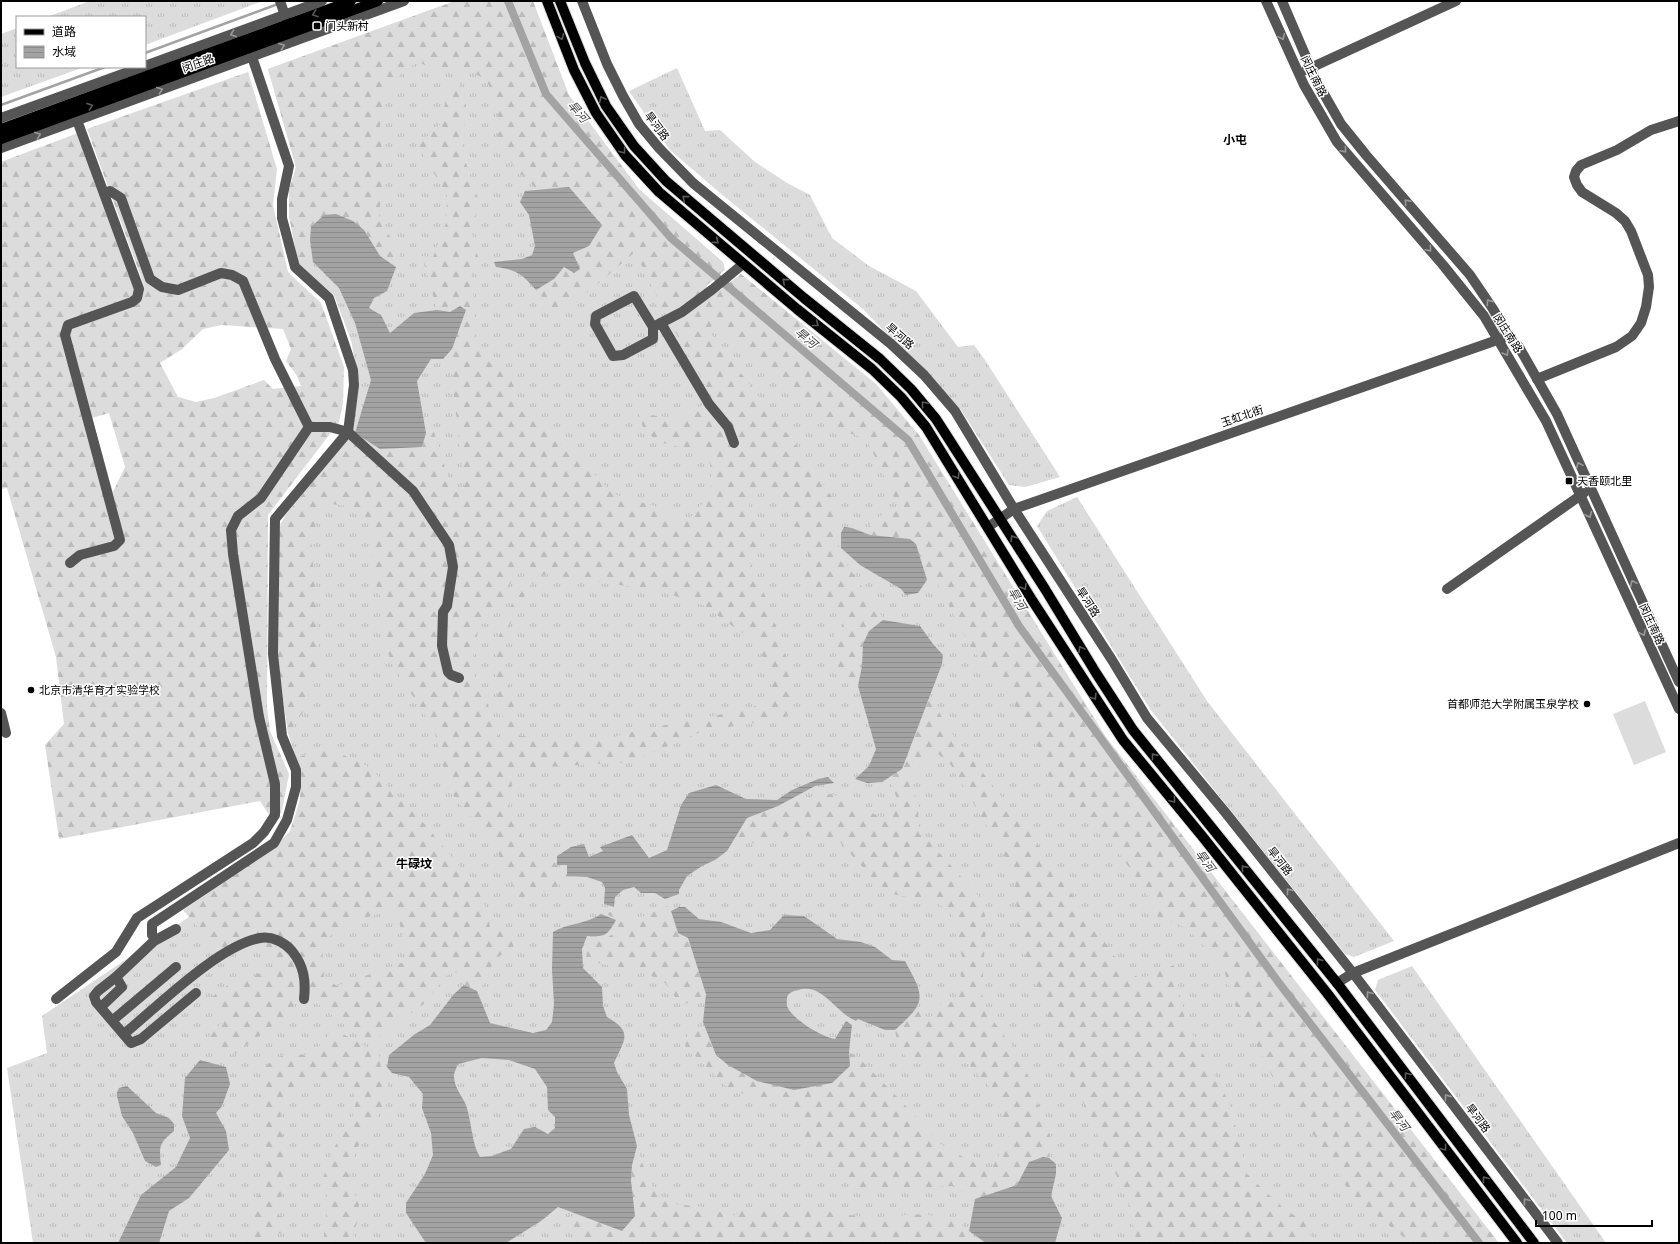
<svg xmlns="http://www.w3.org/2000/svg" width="1680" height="1244" viewBox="0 0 1680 1244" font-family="'Noto Sans','Noto Sans SC',sans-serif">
<defs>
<pattern id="grass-tufts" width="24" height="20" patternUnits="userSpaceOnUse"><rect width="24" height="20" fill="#dcdcdc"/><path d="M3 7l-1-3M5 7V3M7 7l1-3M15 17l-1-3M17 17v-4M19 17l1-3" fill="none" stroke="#bbb"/></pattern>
<pattern id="forest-firs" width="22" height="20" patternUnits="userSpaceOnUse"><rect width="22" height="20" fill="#dcdcdc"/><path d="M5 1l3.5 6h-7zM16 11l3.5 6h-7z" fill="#bbb"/></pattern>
<pattern id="water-rules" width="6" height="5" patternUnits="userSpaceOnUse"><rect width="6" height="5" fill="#a3a3a3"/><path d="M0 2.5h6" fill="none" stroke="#8b8b8b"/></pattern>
</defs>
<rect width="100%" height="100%" fill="#fff"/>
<g fill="url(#grass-tufts)">
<path d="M90,1H263L145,45V17H47Z"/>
<path d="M455,1L641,228L714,294L825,365L1452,1243H33L7,1068L47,1053L42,1016L257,871L290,841L300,800L301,774L288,733L278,661L285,516L353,432L359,382L351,340L334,295L299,265L289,216V191L296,167L268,69Z"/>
<path d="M17,28V67H84L1,97V34Z"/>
<path d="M677,68L705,131L720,130L755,162L787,183L810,195L832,238L869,266L916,291L958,347L974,345L985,360L1060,477L1025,487L1009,485L961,410L863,309L720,193L669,149L629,91Z"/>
<path d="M1077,497L1207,701L1394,941L1354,957L1345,954L1150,709L1037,526L1047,511Z"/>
<path d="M1412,966L1606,1243H1567L1375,990L1378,980Z"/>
</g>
<g fill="url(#forest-firs)" fill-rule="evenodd">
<path d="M455,1H533L569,95L639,189L723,262L725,270L706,286L715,294L741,274L876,384L919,435L1106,737L1499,1243H1411L1352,1196L1306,1122L1283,1100L1264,1059L1235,1005L1223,967L1187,928L1158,917L1144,888L1106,835L1063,799L1049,775L1039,748L1005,689L971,648L935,579L927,580L916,544L910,539L870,535L871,521L898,506L866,438L827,427L774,370L743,346L725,329L715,324L707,329L796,445L836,503L839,553L881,615L883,620L869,631L863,644L862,666L858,686L845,682L839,675L834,635L845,623L807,582L801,570L809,560L806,544L769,484L747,490L749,506L761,530L758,547L743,551L766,598L792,674L791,706L785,718L703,731L630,762L525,768L515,771L509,793V812L536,864L553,860L560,871L563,883L548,891L518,898L493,841L455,799L447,781L434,729L391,662L384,640L386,613L368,562L377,544L362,508L331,504L317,518L311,539L321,672L310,685L305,709L288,733L278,661L279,527L285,516L349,437L373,459L380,449L422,447L426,433L434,432L453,494L464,487L451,367L443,359L452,349L450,312L437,310L422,256L433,257L446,223L447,196L418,145L443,122L446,89L457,80L466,105L462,151L479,202L472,233L478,257L471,277L473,294L476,302L475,346L490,363L509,375L521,404L531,418L558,443L581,460L613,494L658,507L665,511L681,525L695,513L712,490L710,463L705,452L658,442L643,428L639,413L676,419L714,400L668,319L635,252L559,317L536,290L554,279L564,267L580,268L573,253L589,246L569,187L538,190L514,167L498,141V112L487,80L464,68L442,72L418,62L400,74L384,98L380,126L383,170L379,219L400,253L396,267L380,256L364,230L310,240L313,262L299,265L289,216V191L296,167L268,69ZM526,563L535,571C491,625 485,674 510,738L501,743L490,713L484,688H477L473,656L479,626L491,611L496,612L513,579ZM546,574L660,591L703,605L738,630L754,640L770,671L774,697L749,709L635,731L600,741L520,736L505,664L507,632L518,607L534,580Z"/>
<path d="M248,72L277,169L273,205L288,272L321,303L344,367L343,403L339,422L268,515L267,707L270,731L289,774L282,810L275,824L260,801L59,839L45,745L64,724L56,657L7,488L1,489V162L78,133L145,288L87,129ZM222,325L283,329L291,349L286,361L297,376L301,386L273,389L264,380L214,398L196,402L178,397L160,363L182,349L203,329ZM109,413L125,467L113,492L92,418Z"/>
<path d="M930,695L947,727L1028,831L1120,964L1140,979L1174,965L1185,1020L1228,1100L1242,1149L1246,1173L1285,1210L1305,1221L1308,1232L1316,1243H1137L1127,1198L1067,1068L1018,937L1015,874L951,765L938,754L910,773L918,806L919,834L925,837L982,900L986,921L982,994L989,1015L1011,1045L1033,1085L1044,1125L1050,1135L1049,1158L1043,1157L1029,1162L1018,1185L975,1199L952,1186L893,1189H860L842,1180L822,1161L806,1142L798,1112L788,1098H753L726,1086L685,1046L689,1029L705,1026L716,1055L850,1067L849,1052L859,1058L908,1108L940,1144L990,1172L1009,1136L993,1091L966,1061C946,1060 928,1062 908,1061L897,1042L895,1030L918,1007L927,1017L934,1016L932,1005L958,1001L961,980L960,961L962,956C958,945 957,924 953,916C945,898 901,899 884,891L840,842L795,833L763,847L736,836L747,818L805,797L832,794L889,821L898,802L889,777L903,769Z"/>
<path d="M328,748L369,767L421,820L475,885L487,910L490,928L514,930L513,949L495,958L483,985L477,991L464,985L461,971L447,975L425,1003L369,1044L299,989L292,1010L235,1054L210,1049L207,1039L226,1018L209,999L250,969L254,976L279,962L259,937L234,942L219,951L183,910L275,847L290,831L300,800L301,774L296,758ZM395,908L410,960L337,986L324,977L322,942L347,924Z"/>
<path d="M667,906L671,911L678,933L688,938L706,994L681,1006L665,983L648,974L590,961L586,958L588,942C605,939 615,939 619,920L606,914L619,907L629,918L645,916Z"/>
<path d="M334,1029L379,1054L381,1068L388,1084L386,1104L378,1116L367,1127L350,1165L351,1189L359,1201L358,1220L353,1233L355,1243H323L328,1203L323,1178L334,1148L353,1116L356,1101L348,1078L326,1077L302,1085L280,1106L281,1127L287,1151L288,1161L284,1187L281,1196L272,1204L275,1215L285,1217L283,1231L266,1242V1243H245L269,1159L259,1102L263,1070L265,1066L281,1056L290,1053L302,1055L317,1052C320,1042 325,1036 334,1029Z"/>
<path d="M637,1146L648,1180L661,1198L675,1204L703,1207L733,1216L748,1207L775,1210H817L889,1221L904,1215L926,1214L962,1224L969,1239H948L941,1243H575L568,1216L586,1218L622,1231L635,1216C631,1187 629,1175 637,1146Z"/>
</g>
<path fill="#dcdcdc" d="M1645,701L1666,752L1634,765L1613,714Z"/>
<g fill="url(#water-rules)" fill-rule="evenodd">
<path d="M569,187L602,225L589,246L573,253L580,269L574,273L564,267L554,279L536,290C522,274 517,270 496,267L494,262L522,259L532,255L535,246L529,215L520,202L525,191Z"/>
<path d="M336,214L353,221L364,230L380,256L396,267L387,291L374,298L369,308L381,315L390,333L414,313L437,310L450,312L460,306L466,310L452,349L443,359H431L417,381L426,433L422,447L380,449L355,433L371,380L355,323L339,288L313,262L310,240L311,227L324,215Z"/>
<path d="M844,527L852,528L870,535L910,539L916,544L927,580L918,593L906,595L901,589L860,565L841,548V533Z"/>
<path d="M883,620L920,626L933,644L943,655L942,664L902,769L882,782L867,783L855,779L869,766L876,749L858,686L862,666L863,644L869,631Z"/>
<path d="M828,777L834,783L815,786L778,806L747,818L727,851L715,860L702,866L687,876L679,890V894L665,899L655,893H641L634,887L623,890L615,897L614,907L604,904L605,888L602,882L587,877L567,876V865H557V856L571,847L584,844L589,857L603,851L600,847L632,835L649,858L667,850L681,805L689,793L716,785L746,799L777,800L792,790L818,779Z"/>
<path d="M679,907H685L699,919L721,922L751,933L770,930L784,915L804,916L837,939L861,942L875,947L892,960L905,961C925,998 927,1001 895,1030H885L858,1019L856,1021C835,1012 822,982 798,990C794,991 790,992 787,996C787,1000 786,1005 788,1008C794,1020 822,1037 835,1039L846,1021L852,1025L849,1052L850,1066L832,1083L794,1090L757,1081L728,1065L716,1055L703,1022L706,994L688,938L678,933L671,911Z"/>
<path d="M601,914L616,920C607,936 605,937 587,936L582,949L583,968L602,987L603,1006L607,1017C634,1032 624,1040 614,1063L617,1072L627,1089L629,1115L637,1146L632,1165L631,1181L635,1216L622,1231L558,1207L541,1221L506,1243H426L406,1213V1203L425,1174L433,1155L431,1133L422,1108L423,1094L409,1077L392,1073L387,1067L389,1055L415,1034L430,1025L454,994L464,985L477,991L490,1023L533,1033L546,1030L552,1022L554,1004L552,970L553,932C568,923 587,924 601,914ZM482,1058L509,1060L535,1069L547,1087L548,1110L555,1117V1128L548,1134L535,1127L524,1129L511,1149L492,1156L480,1157C471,1142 472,1122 466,1105C462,1096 454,1087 454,1076C454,1072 457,1067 458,1064Z"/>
<path d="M200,1060L226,1067L230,1084L222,1106L216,1113L226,1131L229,1150L189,1198L169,1211L159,1243H118L141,1195L176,1167L190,1138L182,1116L185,1078Z"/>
<path d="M127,1086L156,1113L169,1118L174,1124V1131C159,1143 159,1146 161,1165L156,1167L145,1161L133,1133L122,1116L117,1096V1092L119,1088Z"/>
<path d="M1043,1157L1049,1158L1056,1164V1174L1051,1196L1062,1218L1055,1243H986L969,1231L975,1199L1017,1185L1029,1162Z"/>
</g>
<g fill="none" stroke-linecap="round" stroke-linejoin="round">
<g stroke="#a3a3a3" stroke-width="2.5">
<path d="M145,53L278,4"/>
<path d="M1,105L105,67"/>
</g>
<path stroke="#a3a3a3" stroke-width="8" d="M508,1L546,94L671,238L908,440L1019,626L1279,983L1479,1243"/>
<defs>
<g id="major">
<path d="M547,1L574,70L596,113L625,155L659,192L797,309L872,369L901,397L926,427L1032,600L1123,740L1202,836L1327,993L1517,1243"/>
<path d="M560,1L585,63L606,106L634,146L666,181L804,298L880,359L911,389L936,419L1045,589L1096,673L1133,730L1337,983L1534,1243"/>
<path d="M1,129L351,1"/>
<path d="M1,139L378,1"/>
</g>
</defs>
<use href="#major" stroke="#dbdbdb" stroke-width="12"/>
<g stroke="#555" stroke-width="10">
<path d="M280,1L288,24L281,28"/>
<path d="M582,1L607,64L623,96L639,124L659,148L693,183L891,344L924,375L955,411L1014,509L1112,660L1147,718L1225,812L1353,973L1558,1243"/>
<path d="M1266,1L1304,85L1337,142L1443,265L1484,316L1546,421L1679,709"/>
<path d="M1282,1L1316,80L1341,124L1366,155L1470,275L1493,309L1508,336L1519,347L1557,414L1679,682"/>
<path d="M145,66L322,1"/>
<path d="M1306,70L1456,1"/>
<path d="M1,118L142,67"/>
<path d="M1,148L404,1"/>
<path d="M104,193L110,191L121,198L150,279L162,287L178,290L221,273L232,275L243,281L275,359L309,427"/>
<path d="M661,323L709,404L728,427L734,443"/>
<path d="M653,327V339L623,355L613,356L595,324L596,316L634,296L653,327L682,312L713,289L743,264"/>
<path d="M1537,379L1616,347L1632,336L1641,323L1646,307L1649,287L1648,275L1631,231L1625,221L1616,213L1582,192L1577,185L1574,177L1576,171L1581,165L1617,150L1651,130L1679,121"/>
<path d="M988,527L1014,509L1503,338"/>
<path d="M70,563L80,555L114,546L120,540L65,335L68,325L132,302L137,298L139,289L74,112"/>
<path d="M1447,589L1584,493"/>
<path d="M1,713L6,733"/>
<path d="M176,929L154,941L116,977L98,991L94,996L96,1002L131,1043L141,1039L196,993"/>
<path d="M152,935V924L274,843L287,820L296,787V770L282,736L273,654L275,519L348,432L354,385L353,370L329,298L295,267L282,218V199L289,166L249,48L255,44"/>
<path d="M1337,983L1353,973L1679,843"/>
<path d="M56,999L116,952L137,918L253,843L264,832L275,815V784L259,717L233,554L231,530L238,516L261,498L309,427H330L348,432L413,491L449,545L453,567L447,606L443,612L442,646L448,672L451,675L459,678"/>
<path d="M101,1007L122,987L116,977"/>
<path d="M113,1020L176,967"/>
<path d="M124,1034C157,1007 219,945 260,938C272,936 284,942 292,951C304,966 306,980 304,999"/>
</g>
<use href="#major" stroke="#000" stroke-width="10"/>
</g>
<defs><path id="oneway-chevron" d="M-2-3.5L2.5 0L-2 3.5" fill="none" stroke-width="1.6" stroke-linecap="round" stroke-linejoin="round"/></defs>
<g stroke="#595959">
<use href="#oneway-chevron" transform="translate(315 14) rotate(161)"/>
<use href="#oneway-chevron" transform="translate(561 37) rotate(69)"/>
<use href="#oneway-chevron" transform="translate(602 99) rotate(-116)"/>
<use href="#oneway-chevron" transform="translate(90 106) rotate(-20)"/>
<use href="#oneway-chevron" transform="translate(623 151) rotate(54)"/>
<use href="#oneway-chevron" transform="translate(685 198) rotate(-140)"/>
<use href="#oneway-chevron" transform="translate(716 241) rotate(40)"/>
<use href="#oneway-chevron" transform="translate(785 281) rotate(-140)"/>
<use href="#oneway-chevron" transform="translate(816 324) rotate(38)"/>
<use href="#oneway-chevron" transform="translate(924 404) rotate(-130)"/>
<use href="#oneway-chevron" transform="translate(957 476) rotate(59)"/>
<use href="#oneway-chevron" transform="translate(1013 538) rotate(-122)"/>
<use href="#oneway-chevron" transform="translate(1024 587) rotate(59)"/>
<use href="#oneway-chevron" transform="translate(1081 649) rotate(-121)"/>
<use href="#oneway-chevron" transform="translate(1094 697) rotate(57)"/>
<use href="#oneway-chevron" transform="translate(1154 756) rotate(-129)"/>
<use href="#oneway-chevron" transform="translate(1173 800) rotate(50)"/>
<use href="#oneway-chevron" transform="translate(1244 868) rotate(-129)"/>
<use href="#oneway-chevron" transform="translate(1319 961) rotate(-128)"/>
<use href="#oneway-chevron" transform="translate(1407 1075) rotate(-127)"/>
<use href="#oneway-chevron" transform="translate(1444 1148) rotate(53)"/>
<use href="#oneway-chevron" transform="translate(1485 1179) rotate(-127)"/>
</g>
<g stroke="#999">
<use href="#oneway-chevron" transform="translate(233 34) rotate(160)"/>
<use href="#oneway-chevron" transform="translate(1282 37) rotate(66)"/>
<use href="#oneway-chevron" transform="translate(282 46) rotate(-20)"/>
<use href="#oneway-chevron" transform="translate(160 90) rotate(-20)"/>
<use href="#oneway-chevron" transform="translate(38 135) rotate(-20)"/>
<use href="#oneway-chevron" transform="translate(1344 150) rotate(49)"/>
<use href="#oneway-chevron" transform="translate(1407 202) rotate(-131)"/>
<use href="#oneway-chevron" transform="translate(1429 249) rotate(49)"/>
<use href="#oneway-chevron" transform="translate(1489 302) rotate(-125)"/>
<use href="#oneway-chevron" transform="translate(1506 353) rotate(59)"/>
<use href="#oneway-chevron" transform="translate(1579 465) rotate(-114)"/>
<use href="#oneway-chevron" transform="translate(1589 515) rotate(65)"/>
<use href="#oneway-chevron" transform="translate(1633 583) rotate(-115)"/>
<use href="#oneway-chevron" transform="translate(1643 633) rotate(65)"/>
<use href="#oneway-chevron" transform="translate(1289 891) rotate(-128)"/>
<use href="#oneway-chevron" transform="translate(1369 994) rotate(-127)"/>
<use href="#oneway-chevron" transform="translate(1447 1097) rotate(-127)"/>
<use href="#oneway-chevron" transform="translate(1526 1201) rotate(-127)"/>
</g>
<g fill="#000" stroke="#fff" stroke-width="1.5">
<rect x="313" y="22" width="8" height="8" rx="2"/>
<rect x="1565" y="477" width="8" height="8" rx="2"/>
<circle cx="31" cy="690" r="4"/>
<circle cx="1587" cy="704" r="4"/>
</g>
<g text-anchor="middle" stroke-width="3" stroke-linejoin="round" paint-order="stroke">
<g font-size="11" fill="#000" stroke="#fff" text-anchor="start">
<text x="325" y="30">门头新村</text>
<text x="1577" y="485">天香颐北里</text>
<text x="39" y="694">北京市清华育才实验学校</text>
<text x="1579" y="708" text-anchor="end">首都师范大学附属玉泉学校</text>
</g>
<g font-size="11" fill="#000" stroke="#fff">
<text transform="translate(198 63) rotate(-20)" y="4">闵庄路</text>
<text transform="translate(1314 76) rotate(64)" y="4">闵庄南路</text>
<text transform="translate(657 126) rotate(53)" y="4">旱河路</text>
<text transform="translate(1508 333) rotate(58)" y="4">闵庄南路</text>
<text transform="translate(900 336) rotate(41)" y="4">旱河路</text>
<text transform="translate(1242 416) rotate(-19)" y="4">玉虹北街</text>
<text transform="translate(1088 602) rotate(57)" y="4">旱河路</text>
<text transform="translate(1652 624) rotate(65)" y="4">闵庄南路</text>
<text transform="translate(1280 861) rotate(52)" y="4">旱河路</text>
<text transform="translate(1478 1118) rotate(53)" y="4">旱河路</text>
</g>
<g font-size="12" font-style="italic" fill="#444" stroke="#fff">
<text transform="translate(578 112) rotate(49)" y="4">旱河</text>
<text transform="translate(806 338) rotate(41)" y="4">旱河</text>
<text transform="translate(1017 599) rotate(59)" y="4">旱河</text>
<text transform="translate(1205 861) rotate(54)" y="4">旱河</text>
<text transform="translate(1399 1120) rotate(52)" y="4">旱河</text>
</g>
<g font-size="12" font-weight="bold" fill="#000" stroke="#fff">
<text x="1235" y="144">小屯</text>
<text x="414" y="868">牛碌坟</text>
</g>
</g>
<rect width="1680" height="1244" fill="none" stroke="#000000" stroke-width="4"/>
<rect x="16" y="16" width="130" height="52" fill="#ffffff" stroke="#999999"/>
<rect x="24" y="29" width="20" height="6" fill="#000000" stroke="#999999"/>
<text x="52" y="36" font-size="12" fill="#000000">道路</text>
<rect x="24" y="46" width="20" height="12" fill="url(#water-rules)" stroke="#999999"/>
<text x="52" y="56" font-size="12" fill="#000000">水域</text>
<path d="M1536 1220v6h116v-6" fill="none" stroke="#000000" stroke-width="2"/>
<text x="1542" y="1220" font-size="12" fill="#000000" stroke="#ffffff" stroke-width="3" paint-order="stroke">100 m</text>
</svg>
